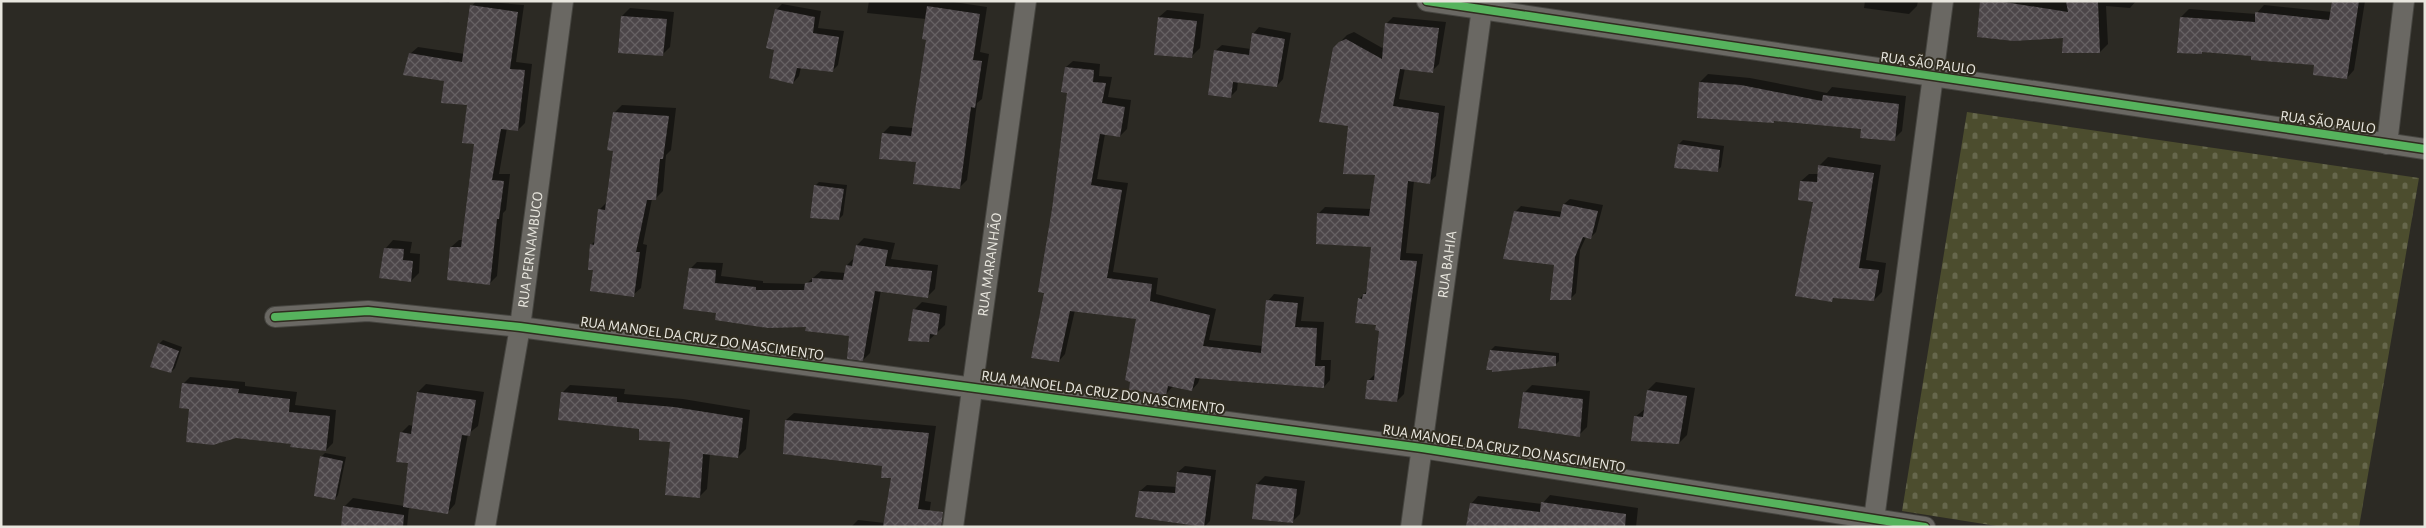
<svg xmlns="http://www.w3.org/2000/svg" width="2426" height="528" viewBox="0 0 2426 528" font-family="'Alegreya Sans',sans-serif">
<defs>
<pattern id="cemetery-stones" width="16" height="16" patternUnits="userSpaceOnUse" patternTransform="scale(1.25)"><rect width="16" height="16" fill="#4c4d2e"/><path d="M2 7V4a2 2 0 0 1 4 0v3zM10 15v-3a2 2 0 0 1 4 0v3z" fill="#66674c"/></pattern>
<pattern id="building-cross-hatch" width="8" height="8" patternUnits="userSpaceOnUse" patternTransform="scale(1.25)"><rect width="8" height="8" fill="#4c4649"/><path d="M0 0l8 8M0 8l8-8" fill="none" stroke="#666163"/></pattern>
</defs>
<rect width="100%" height="100%" fill="#2c2a24"/>
<path fill="url(#cemetery-stones)" d="M1967,112L2419,178L2359,527H2003L1902,511Z"/>
<g fill="#0007">
<path d="M426,1H451L449,3Z"/>
<path d="M476,1L524,5L516,62L532,64L525,123L518,130L507,128L499,174H510L506,210L503,213L497,276L490,283L451,247L459,240H463L475,143L468,104L445,80L410,54L418,47L465,54L472,6Z"/>
<path d="M869,1H947L987,7L980,52L989,54L982,99L977,103L967,180L959,188L918,161L883,133L890,126L913,128L928,39L926,19L867,13Z"/>
<path d="M1865,1H1918L1917,6L1909,14L1864,8Z"/>
<path d="M1983,1L2031,2L2136,1L2130,8L2106,6L2108,44L2100,52H2063L2065,37Z"/>
<path d="M2333,1H2365L2354,70L2347,78L2315,64L2253,55L2181,17L2189,9L2256,14L2264,5L2332,12Z"/>
<path d="M782,4L821,11L818,28L844,31L838,65L832,71L801,67L799,76L793,83L776,49V10Z"/>
<path d="M630,8L674,12L670,47L662,55L622,16Z"/>
<path d="M1167,10L1204,14L1200,48L1192,56L1159,17Z"/>
<path d="M1393,17L1446,22L1439,64L1432,71L1405,68L1399,99L1445,106L1436,176L1429,182L1414,181L1406,253L1423,254L1404,394L1397,401L1368,381L1376,373L1381,330L1359,299L1366,292L1373,246L1318,214L1325,207L1371,209L1376,174L1350,125L1340,42L1347,35L1354,32L1384,49L1386,24Z"/>
<path d="M1259,27L1291,33L1283,79L1277,86L1238,81L1237,90L1230,97L1215,51L1222,45L1251,49L1253,34Z"/>
<path d="M1073,61L1100,64L1099,76L1112,77L1108,97L1131,100L1127,129L1120,136L1105,134L1097,179L1128,183L1113,272L1158,278L1156,294L1216,309L1209,340L1263,346L1268,301L1274,294L1304,297L1301,321L1324,322L1321,360H1331L1330,380L1324,387L1200,377L1198,383L1192,390L1173,386L1166,394L1137,318L1075,310L1065,354L1059,361L1045,292L1068,92L1066,67Z"/>
<path d="M1708,74L1750,78L1827,93L1832,87L1906,96L1902,131L1894,139L1863,128L1775,120L1774,122L1700,82Z"/>
<path d="M622,105L676,108L671,150L666,155L663,191L655,199H652L643,244L647,245L641,288L633,295L594,269L591,245L596,240L599,210L607,202L614,150L615,112Z"/>
<path d="M1683,140L1724,146L1721,167L1717,171L1676,167L1679,144Z"/>
<path d="M1828,157L1881,165L1866,260L1886,263L1882,292L1874,300L1835,297L1831,300L1814,201L1801,181L1809,174H1819L1820,165Z"/>
<path d="M819,182L847,185L843,215L839,219L815,186Z"/>
<path d="M1570,199L1603,205L1596,232L1590,238L1586,237L1580,250L1576,293L1570,299L1555,264L1515,212L1521,206L1563,212L1564,204Z"/>
<path d="M864,238L895,243L891,259L938,265L935,289L928,296L881,290L870,353L863,360L850,335L717,311L690,269L697,262L723,263L721,276L763,281V283L806,284L821,271L846,273L847,265L854,258L857,245Z"/>
<path d="M393,240L412,242L410,253L420,254L419,273L411,281L386,248Z"/>
<path d="M922,302L947,306L945,325L928,341L914,310Z"/>
<path d="M163,340L182,347L175,368L171,372L159,344Z"/>
<path d="M1495,346L1559,353V361L1555,365L1491,350Z"/>
<path d="M190,377L245,382V386L297,392L295,405L336,410L333,443L326,450L292,443L190,408L183,384Z"/>
<path d="M1656,382L1695,388L1687,435L1679,443L1635,417L1645,409L1648,390Z"/>
<path d="M426,384L484,392L478,426L468,434L455,504L448,512L409,507L407,527H343L345,506L353,498L404,506L410,462L401,433L409,425L413,426L418,392Z"/>
<path d="M570,385L625,389L624,394L683,399L750,410L746,449L738,457L710,454L707,489L699,497L671,441L562,393Z"/>
<path d="M1532,385L1590,391L1587,427L1579,435L1524,393Z"/>
<path d="M794,413L936,426L925,501L931,502L927,527H851L858,520L885,523L892,477L884,464L786,420Z"/>
<path d="M325,453L346,457L338,495L335,499L321,457Z"/>
<path d="M1185,466L1216,470L1210,521L1204,527L1140,491L1147,485L1177,487L1178,472Z"/>
<path d="M1265,476L1305,481L1300,514L1292,522L1257,484Z"/>
<path d="M1550,495L1638,508L1636,527H1468L1471,504L1478,496L1542,504Z"/>
</g>
<g fill="url(#building-cross-hatch)">
<path d="M1980,1H1998L2068,12L2066,1H2098L2100,53H2062L2063,38L2014,41L1977,37Z"/>
<path d="M2332,1H2359L2347,79L2313,75L2314,65L2251,60V56L2202,52V54L2177,53L2180,17L2255,22V12L2329,20Z"/>
<path d="M470,5L518,12L510,69L525,70L518,131L501,129L492,180L504,181L499,219H497L490,285L447,280L450,247H461L474,144L462,143L467,105L441,103L444,81L403,75L409,53L462,62Z"/>
<path d="M927,6L980,14L973,60L982,61L975,108L971,107L960,189L913,184L916,162L879,159L882,133L911,136L926,40L922,39Z"/>
<path d="M775,9L815,17L813,33L839,37L833,72L797,68L793,84L769,78L774,50L766,48Z"/>
<path d="M621,16L667,19L663,56L618,53Z"/>
<path d="M1158,17L1197,21L1192,58L1154,55Z"/>
<path d="M1385,23L1439,28L1433,73L1400,69L1393,106L1439,113L1430,184L1408,181L1400,260L1417,261L1397,402L1365,399L1367,380H1374L1379,331L1375,330L1376,325L1355,323L1358,298L1362,299L1363,294H1366L1371,247L1316,244L1317,213L1369,216L1375,175L1343,174L1348,126L1319,122L1333,48L1339,42L1346,39L1382,59Z"/>
<path d="M1252,33L1285,39L1277,87L1233,82L1231,98L1208,95L1214,50L1249,55Z"/>
<path d="M1065,67L1094,70L1093,82L1106,83L1102,103L1125,107L1120,137L1100,134L1091,185L1122,190L1107,278L1152,284L1150,301L1210,315L1203,346L1261,353L1266,300L1298,303L1295,327L1317,328L1315,366H1325L1324,388L1195,378L1192,391L1168,386L1166,395L1129,390L1130,382L1125,380L1136,319L1070,311L1059,362L1031,358L1044,293L1038,292L1052,209L1067,93L1061,92Z"/>
<path d="M1699,82L1741,85L1822,101L1823,95L1899,104L1895,141L1860,138L1861,129L1774,121V123L1697,118Z"/>
<path d="M613,112L669,116L663,159H660L656,200H647L636,252H640L634,297L590,291L593,270H588L590,244L594,245L598,209L605,210L613,151L607,150Z"/>
<path d="M1678,144L1720,150L1718,172L1674,168Z"/>
<path d="M1818,165L1874,173L1859,268L1879,270L1874,301L1833,298L1832,302L1795,296L1813,202L1798,200L1800,181L1817,182Z"/>
<path d="M814,185L844,189L839,220L810,218Z"/>
<path d="M1563,204L1598,211L1591,239L1583,237L1575,257L1571,300H1550L1554,265L1503,259L1514,211L1560,217Z"/>
<path d="M856,245L888,250L885,266L932,271L928,298L875,291L863,361L847,359L849,336L805,331L806,327L768,328L715,320L716,313L683,309L689,268L716,270L715,283L756,287V290H804L805,283L812,282V278L843,280L846,265L852,266Z"/>
<path d="M384,248L404,249L403,260L413,261L411,282L379,278Z"/>
<path d="M913,309L940,314L937,335L930,334L929,342L908,341Z"/>
<path d="M158,343L179,351L171,373L150,367Z"/>
<path d="M1490,350L1556,356V366L1492,372V370H1486Z"/>
<path d="M182,383L239,389L238,393L290,399L289,412L330,416L326,451L290,447L291,444L236,438L213,445L186,442L189,409L179,408Z"/>
<path d="M1647,390L1687,396L1679,444L1631,441L1634,416L1643,417Z"/>
<path d="M417,392L476,400L470,436L462,435L448,514L403,507L408,463L396,462L400,432L411,434Z"/>
<path d="M561,392L617,397V402L674,407L743,418L738,458L703,454L700,498L665,495L670,442L639,440V429L558,420Z"/>
<path d="M1523,392L1583,399L1580,437L1518,428Z"/>
<path d="M785,420L929,433L918,509L943,512L941,527H883L891,478H881L882,466L783,454Z"/>
<path d="M320,456L343,461L335,500L314,496Z"/>
<path d="M1177,472L1211,476L1204,527L1135,517L1139,491L1175,493Z"/>
<path d="M1256,484L1297,489L1293,523L1252,519Z"/>
<path d="M1541,502L1626,514L1625,527H1466L1470,503L1540,512Z"/>
<path d="M343,506L404,515L403,527H341Z"/>
</g>
<g fill="none" stroke-linecap="round" stroke-linejoin="round">
<defs>
<g id="minor">
<path d="M1427,1L2425,149"/>
<path d="M2387,144L2404,1"/>
<path d="M275,317L368,311L520,327L1422,448L1925,527"/>
<path id="s1" d="M485,527L520,327L563,1"/>
<path id="s2" d="M953,527L1026,1"/>
<path id="s3" d="M1411,527L1483,1"/>
<path d="M1873,527L1943,1"/>
</g>
</defs>
<use href="#minor" stroke="#464540" stroke-width="22"/>
<use href="#minor" stroke="#6a6863" stroke-width="20"/>
<defs>
<g id="cycleway">
<path d="M1427,1L2425,149"/>
<path d="M275,317L368,311L520,327L1422,448L1925,527"/>
</g>
</defs>
<use href="#cycleway" stroke="#302c20" stroke-width="11"/>
<use href="#cycleway" stroke="#56b35d" stroke-width="8"/>
</g>
<g text-anchor="middle" stroke-width="4" stroke-linejoin="round" paint-order="stroke">
<g font-size="15" fill="#e8e6de" stroke="#302c20">
<text transform="translate(1928 63) rotate(8)" y="5">RUA SÃO PAULO</text>
<text transform="translate(2328 122) rotate(8)" y="5">RUA SÃO PAULO</text>
<text dy="5" stroke="none"><textPath href="#s1" startOffset="281">RUA PERNAMBUCO</textPath></text>
<text dy="5" stroke="none"><textPath href="#s2" startOffset="265">RUA MARANHÃO</textPath></text>
<text dy="5" stroke="none"><textPath href="#s3" startOffset="265">RUA BAHIA</textPath></text>
<text transform="translate(702 338) rotate(8)" y="5">RUA MANOEL DA CRUZ DO NASCIMENTO</text>
<text transform="translate(1103 392) rotate(8)" y="5">RUA MANOEL DA CRUZ DO NASCIMENTO</text>
<text transform="translate(1504 448) rotate(9)" y="5">RUA MANOEL DA CRUZ DO NASCIMENTO</text>
</g>
</g>
<rect width="2426" height="528" fill="none" stroke="#e8e6de" stroke-width="5"/>
</svg>
